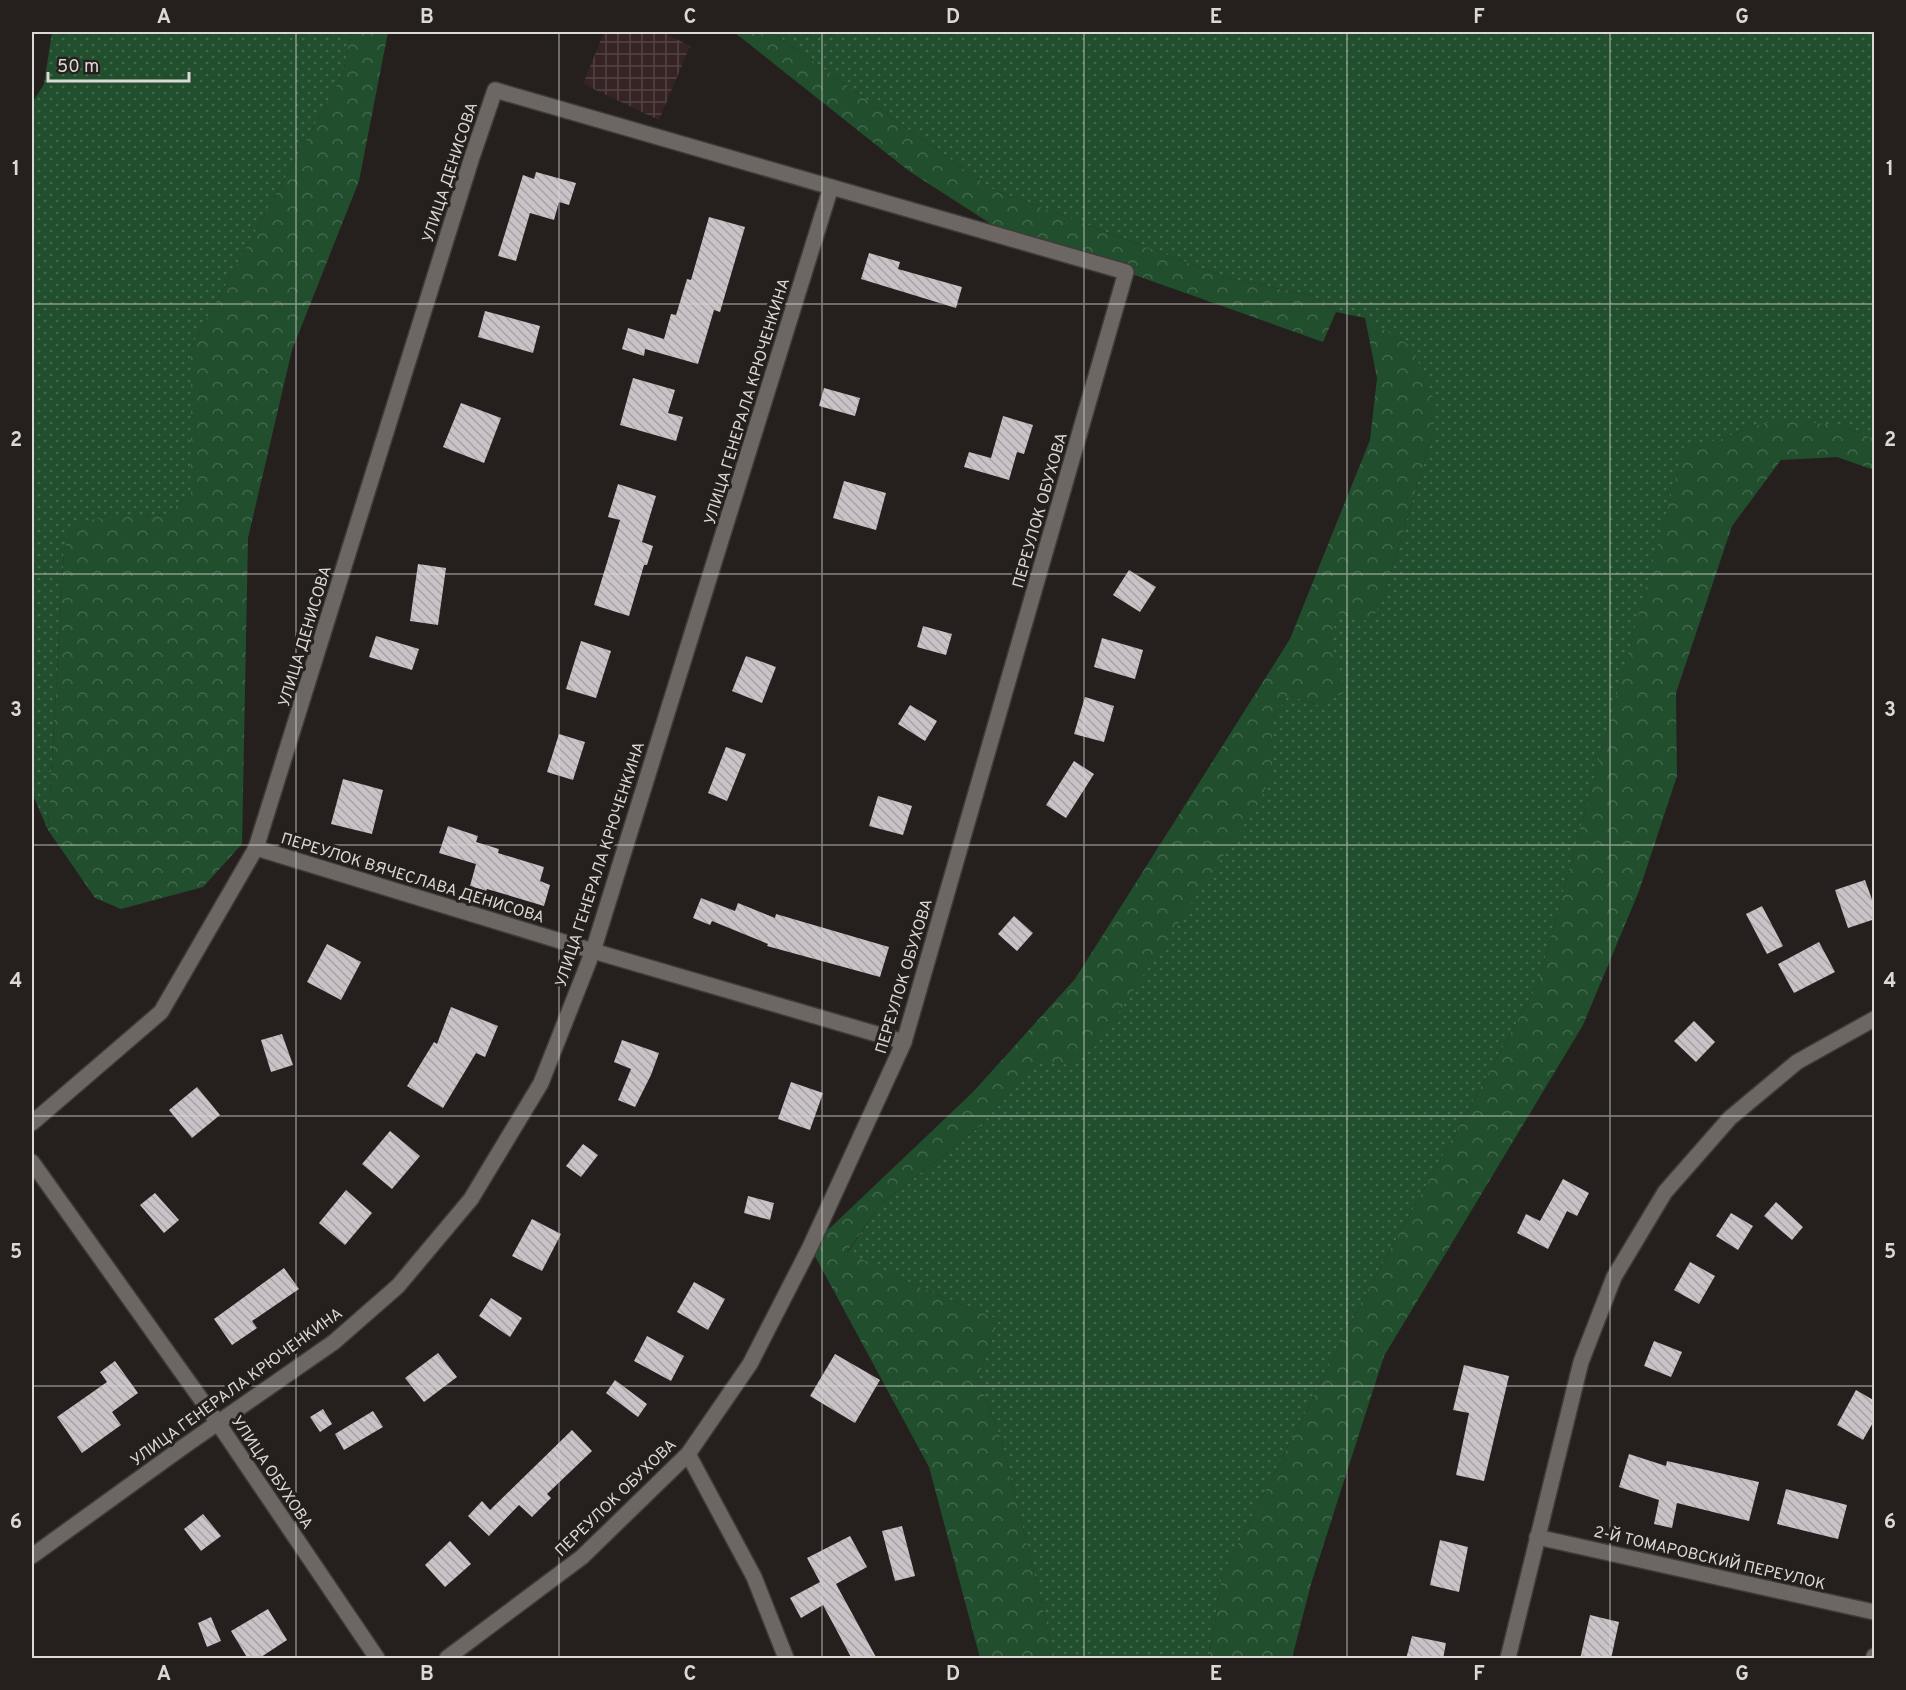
<svg xmlns="http://www.w3.org/2000/svg" width="1906" height="1690" viewBox="0 0 1906 1690" font-family="Overpass,sans-serif">
<defs>
<pattern id="industrial-grid" width="8" height="8" patternUnits="userSpaceOnUse" patternTransform="scale(1.5)"><rect width="8" height="8" fill="#362323"/><path d="M0 4h8M4 0v8" fill="none" stroke="#524242"/></pattern>
<pattern id="grass-dots" width="8" height="8" patternUnits="userSpaceOnUse" patternTransform="scale(1.5)"><rect width="8" height="8" fill="#214f2e"/><path d="M2 2h.1M6 6h.1" fill="none" stroke="#41684c" stroke-width="1.8" stroke-linecap="round"/></pattern>
<pattern id="forest-crowns" width="20" height="18" patternUnits="userSpaceOnUse" patternTransform="scale(1.5)"><rect width="20" height="18" fill="#214f2e"/><path d="M2 6a3 3 0 1 1 6 0M12 15a3 3 0 1 1 6 0" fill="none" stroke="#41684c"/></pattern>
<pattern id="building-back-hatch" width="6" height="6" patternUnits="userSpaceOnUse" patternTransform="scale(1.5)"><rect width="6" height="6" fill="#c9c3c7"/><path d="M-1 5l2 2M0 0l6 6M5-1l2 2" fill="none" stroke="#a7a2a5"/></pattern>
</defs>
<rect width="100%" height="100%" fill="#25201e"/>
<path fill="url(#industrial-grid)" d="M604,32H662L690,46L659,120L583,84Z"/>
<g fill="url(#grass-dots)">
<path d="M52,32H351L343,74L191,347V493L167,514L73,522L64,550L48,830L32,793V103L44,84Z"/>
<path d="M772,32H1874V439L1842,426L1749,428L1719,440L1685,445L1538,984L1363,1299L1222,1576L1209,1658H1055L1001,1439L978,1378L999,1320L917,1286L847,1253L881,1204L978,1128L1040,1060L1071,1065L1272,774V719L1288,695L1318,705L1329,640L1339,613L1384,596L1434,429L1433,400L1365,318L1336,312L1313,296L1228,278L992,189Z"/>
</g>
<g fill="url(#forest-crowns)">
<path d="M351,32H388L359,181L292,350L248,538L242,844L203,887L121,909L95,898L48,830L64,550L73,521L167,514L191,493V347L343,74Z"/>
<path d="M734,32H772L992,189L1228,278L1313,296L1336,312L1323,342L991,224L909,171Z"/>
<path d="M1365,318L1412,347L1434,400V429L1384,596L1371,622L1339,613L1329,640L1345,692L1318,705L1288,695L1272,719V774L1260,801L1096,1046L1071,1065L1040,1061L978,1128L881,1204L847,1252L917,1286L999,1320L978,1378L1001,1439L1055,1658H980L929,1467L810,1247L973,1092L1075,979L1290,639L1370,440L1377,378Z"/>
<path d="M1779,419L1842,426L1874,439V470L1837,457L1781,460L1732,526L1676,693L1677,776L1639,891L1583,1025L1384,1356L1311,1584L1292,1658H1209L1222,1576L1363,1299L1538,984L1685,444L1719,440L1749,428Z"/>
</g>
<g fill="url(#building-back-hatch)">
<path d="M536,172L576,183L569,205L559,202L554,220L530,213L516,261L498,256L523,175L534,179Z"/>
<path d="M709,217L745,227L720,312L714,310L698,364L645,349L644,356L622,349L628,328L664,339L671,314L676,315L687,279L691,280Z"/>
<path d="M869,253L900,262L898,269L962,287L956,308L861,279Z"/>
<path d="M485,311L540,326L533,353L478,337Z"/>
<path d="M633,378L675,390L668,413L683,417L676,441L620,425Z"/>
<path d="M824,388L860,398L855,416L819,406Z"/>
<path d="M461,403L501,418L484,463L443,447Z"/>
<path d="M1003,416L1033,425L1024,454L1017,452L1009,480L964,467L969,452L991,458Z"/>
<path d="M844,481L886,493L876,530L833,518Z"/>
<path d="M618,484L656,496L642,542L653,546L647,565H644L629,616L594,605L620,520L608,517Z"/>
<path d="M418,564L446,568L438,625L410,621Z"/>
<path d="M1129,570L1156,587L1140,612L1113,595Z"/>
<path d="M923,626L952,634L946,655L917,647Z"/>
<path d="M376,636L419,649L412,670L369,657Z"/>
<path d="M1102,638L1143,650L1135,679L1094,667Z"/>
<path d="M581,641L611,651L596,698L566,689Z"/>
<path d="M746,656L776,667L762,703L732,691Z"/>
<path d="M1085,697L1114,706L1104,742L1074,734Z"/>
<path d="M910,705L937,721L925,741L898,724Z"/>
<path d="M559,734L585,742L573,780L547,772Z"/>
<path d="M726,747L746,754L727,801L708,793Z"/>
<path d="M1074,761L1094,774L1066,818L1046,805Z"/>
<path d="M343,779L383,790L372,834L331,824Z"/>
<path d="M878,796L912,806L903,835L869,826Z"/>
<path d="M448,826L478,836L476,842L499,849L498,853L544,867L540,881L550,885L544,906L487,889L486,891L470,886L476,864L439,853Z"/>
<path d="M1865,880L1875,908V919L1848,928L1835,890Z"/>
<path d="M701,898L735,911L738,903L775,918L776,914L889,947L880,977L767,946L768,944L712,921L710,925L693,918Z"/>
<path d="M1762,906L1783,946L1767,954L1746,914Z"/>
<path d="M1014,916L1033,933L1017,951L998,934Z"/>
<path d="M1819,942L1835,972L1794,993L1778,964Z"/>
<path d="M327,944L361,962L341,1000L307,982Z"/>
<path d="M451,1007L498,1026L485,1057L476,1053L443,1108L407,1086L434,1042L437,1044Z"/>
<path d="M1694,1021L1715,1042L1696,1062L1674,1041Z"/>
<path d="M282,1034L293,1065L271,1072L261,1040Z"/>
<path d="M622,1040L659,1053L651,1075L635,1107L618,1100L631,1069L614,1062Z"/>
<path d="M791,1082L823,1093L810,1130L778,1119Z"/>
<path d="M197,1087L220,1115L192,1138L169,1110Z"/>
<path d="M390,1131L420,1156L392,1189L362,1164Z"/>
<path d="M583,1144L598,1155L581,1177L566,1166Z"/>
<path d="M1563,1179L1589,1193L1577,1216L1567,1211L1548,1249L1517,1233L1526,1214L1540,1221Z"/>
<path d="M346,1190L372,1213L345,1245L319,1223Z"/>
<path d="M155,1193L179,1220L164,1233L140,1205Z"/>
<path d="M748,1196L774,1203L770,1220L744,1213Z"/>
<path d="M1776,1202L1803,1227L1792,1240L1764,1216Z"/>
<path d="M1731,1213L1753,1226L1738,1250L1716,1236Z"/>
<path d="M532,1219L561,1234L542,1271L512,1256Z"/>
<path d="M1690,1262L1715,1276L1699,1304L1674,1290Z"/>
<path d="M284,1268L299,1289L252,1321L257,1328L232,1345L214,1319Z"/>
<path d="M694,1282L725,1299L708,1330L677,1312Z"/>
<path d="M491,1298L522,1318L510,1337L479,1316Z"/>
<path d="M647,1336L684,1356L671,1381L634,1361Z"/>
<path d="M1654,1341L1682,1352L1671,1377L1644,1366Z"/>
<path d="M438,1353L457,1377L424,1402L405,1378Z"/>
<path d="M835,1354L880,1380L855,1423L810,1396Z"/>
<path d="M115,1361L138,1393L112,1412L121,1425L82,1453L57,1417L107,1382L100,1372Z"/>
<path d="M1464,1365L1509,1376L1484,1481L1456,1475L1469,1413L1453,1410Z"/>
<path d="M615,1380L647,1404L638,1417L606,1393Z"/>
<path d="M1856,1390L1875,1401V1419L1863,1440L1837,1425Z"/>
<path d="M323,1409L332,1424L320,1432L310,1417Z"/>
<path d="M373,1411L383,1427L344,1450L335,1434Z"/>
<path d="M572,1430L592,1451L547,1494L551,1498L532,1517L519,1505L489,1536L468,1516L482,1501L490,1510Z"/>
<path d="M1629,1454L1666,1466L1667,1461L1759,1482L1749,1521L1677,1503L1672,1528L1654,1524L1659,1500L1619,1487Z"/>
<path d="M1786,1489L1847,1505L1838,1539L1777,1524Z"/>
<path d="M203,1514L221,1536L201,1551L184,1529Z"/>
<path d="M902,1526L915,1576L895,1581L882,1531Z"/>
<path d="M850,1536L867,1567L836,1584L877,1659H852L823,1605L801,1618L790,1598L820,1582L807,1558Z"/>
<path d="M1440,1540L1468,1547L1459,1592L1430,1585Z"/>
<path d="M450,1541L471,1564L445,1587L425,1565Z"/>
<path d="M268,1609L287,1640L258,1659H248L231,1631Z"/>
<path d="M1590,1615L1619,1622L1611,1659H1580Z"/>
<path d="M211,1617L221,1641L207,1647L198,1623Z"/>
<path d="M1412,1636L1446,1643L1443,1659H1406Z"/>
</g>
<g fill="none" stroke-linecap="round" stroke-linejoin="round">
<defs>
<g id="minor">
<path d="M256,848L593,951L904,1042"/>
<path d="M32,1123L161,1012L256,848L472,157L495,90L1126,272L904,1042L810,1247L750,1364L688,1454L582,1557L447,1658"/>
<path d="M32,1162L218,1423L377,1658"/>
<path d="M688,1454L754,1577L786,1658"/>
<path d="M1537,1537L1874,1612"/>
<path d="M32,1556L183,1447L334,1342L398,1286L471,1199L541,1083L593,951L831,187"/>
<path d="M1508,1658L1581,1362L1614,1277L1665,1192L1730,1118L1797,1062L1874,1019"/>
<path d="M1874,1658V1656"/>
</g>
</defs>
<use href="#minor" stroke="#3f3b39" stroke-width="18"/>
<use href="#minor" stroke="#6c6763" stroke-width="15"/>
</g>
<path fill="none" stroke="#dbd8d6" stroke-width="1.5" stroke-opacity="0.55" d="M296,32V1658M559,32V1658M822,32V1658M1084,32V1658M1347,32V1658M1610,32V1658M32,304H1874M32,574H1874M32,845H1874M32,1116H1874M32,1386H1874"/>
<g text-anchor="middle" stroke-width="6" stroke-linejoin="round" paint-order="stroke">
<g font-size="16" fill="#dbd8d6" stroke="#25201e">
<text transform="translate(449 172) rotate(-72)" y="6">УЛИЦА ДЕНИСОВА</text>
<text transform="translate(746 401) rotate(-73)" y="6">УЛИЦА ГЕНЕРАЛА КРЮЧЕНКИНА</text>
<text transform="translate(1039 510) rotate(-74)" y="6">ПЕРЕУЛОК ОБУХОВА</text>
<text transform="translate(304 636) rotate(-73)" y="6">УЛИЦА ДЕНИСОВА</text>
<text transform="translate(599 864) rotate(-72)" y="6">УЛИЦА ГЕНЕРАЛА КРЮЧЕНКИНА</text>
<text transform="translate(413 877) rotate(17)" y="6">ПЕРЕУЛОК ВЯЧЕСЛАВА ДЕНИСОВА</text>
<text transform="translate(903 976) rotate(-73)" y="6">ПЕРЕУЛОК ОБУХОВА</text>
<text transform="translate(236 1386) rotate(-36)" y="6">УЛИЦА ГЕНЕРАЛА КРЮЧЕНКИНА</text>
<text transform="translate(273 1472) rotate(56)" y="6">УЛИЦА ОБУХОВА</text>
<text transform="translate(615 1497) rotate(-44)" y="6">ПЕРЕУЛОК ОБУХОВА</text>
<text transform="translate(1710 1557) rotate(13)" y="6">2-Й ТОМАРОВСКИЙ ПЕРЕУЛОК</text>
</g>
</g>
<rect width="1906" height="1690" fill="none" stroke="#25201e" stroke-width="66"/>
<path d="M48 72v9h141v-9" fill="none" stroke="#dbd8d6" stroke-width="3"/>
<text x="57" y="72" font-size="18" fill="#dbd8d6" stroke="#25201e" stroke-width="4.5" paint-order="stroke">50 m</text>
<rect x="33" y="33" width="1840" height="1624" fill="none" stroke="#dbd8d6" stroke-width="2"/>
<g font-size="20" text-anchor="middle" font-weight="bold" fill="#dbd8d6">
<text x="164" y="23">A</text>
<text x="427" y="23">B</text>
<text x="690" y="23">C</text>
<text x="953" y="23">D</text>
<text x="1216" y="23">E</text>
<text x="1479" y="23">F</text>
<text x="1742" y="23">G</text>
<text x="16" y="175">1</text>
<text x="1890" y="175">1</text>
<text x="16" y="446">2</text>
<text x="1890" y="446">2</text>
<text x="16" y="716">3</text>
<text x="1890" y="716">3</text>
<text x="16" y="987">4</text>
<text x="1890" y="987">4</text>
<text x="16" y="1258">5</text>
<text x="1890" y="1258">5</text>
<text x="16" y="1528">6</text>
<text x="1890" y="1528">6</text>
<text x="164" y="1680">A</text>
<text x="427" y="1680">B</text>
<text x="690" y="1680">C</text>
<text x="953" y="1680">D</text>
<text x="1216" y="1680">E</text>
<text x="1479" y="1680">F</text>
<text x="1742" y="1680">G</text>
</g>
</svg>
